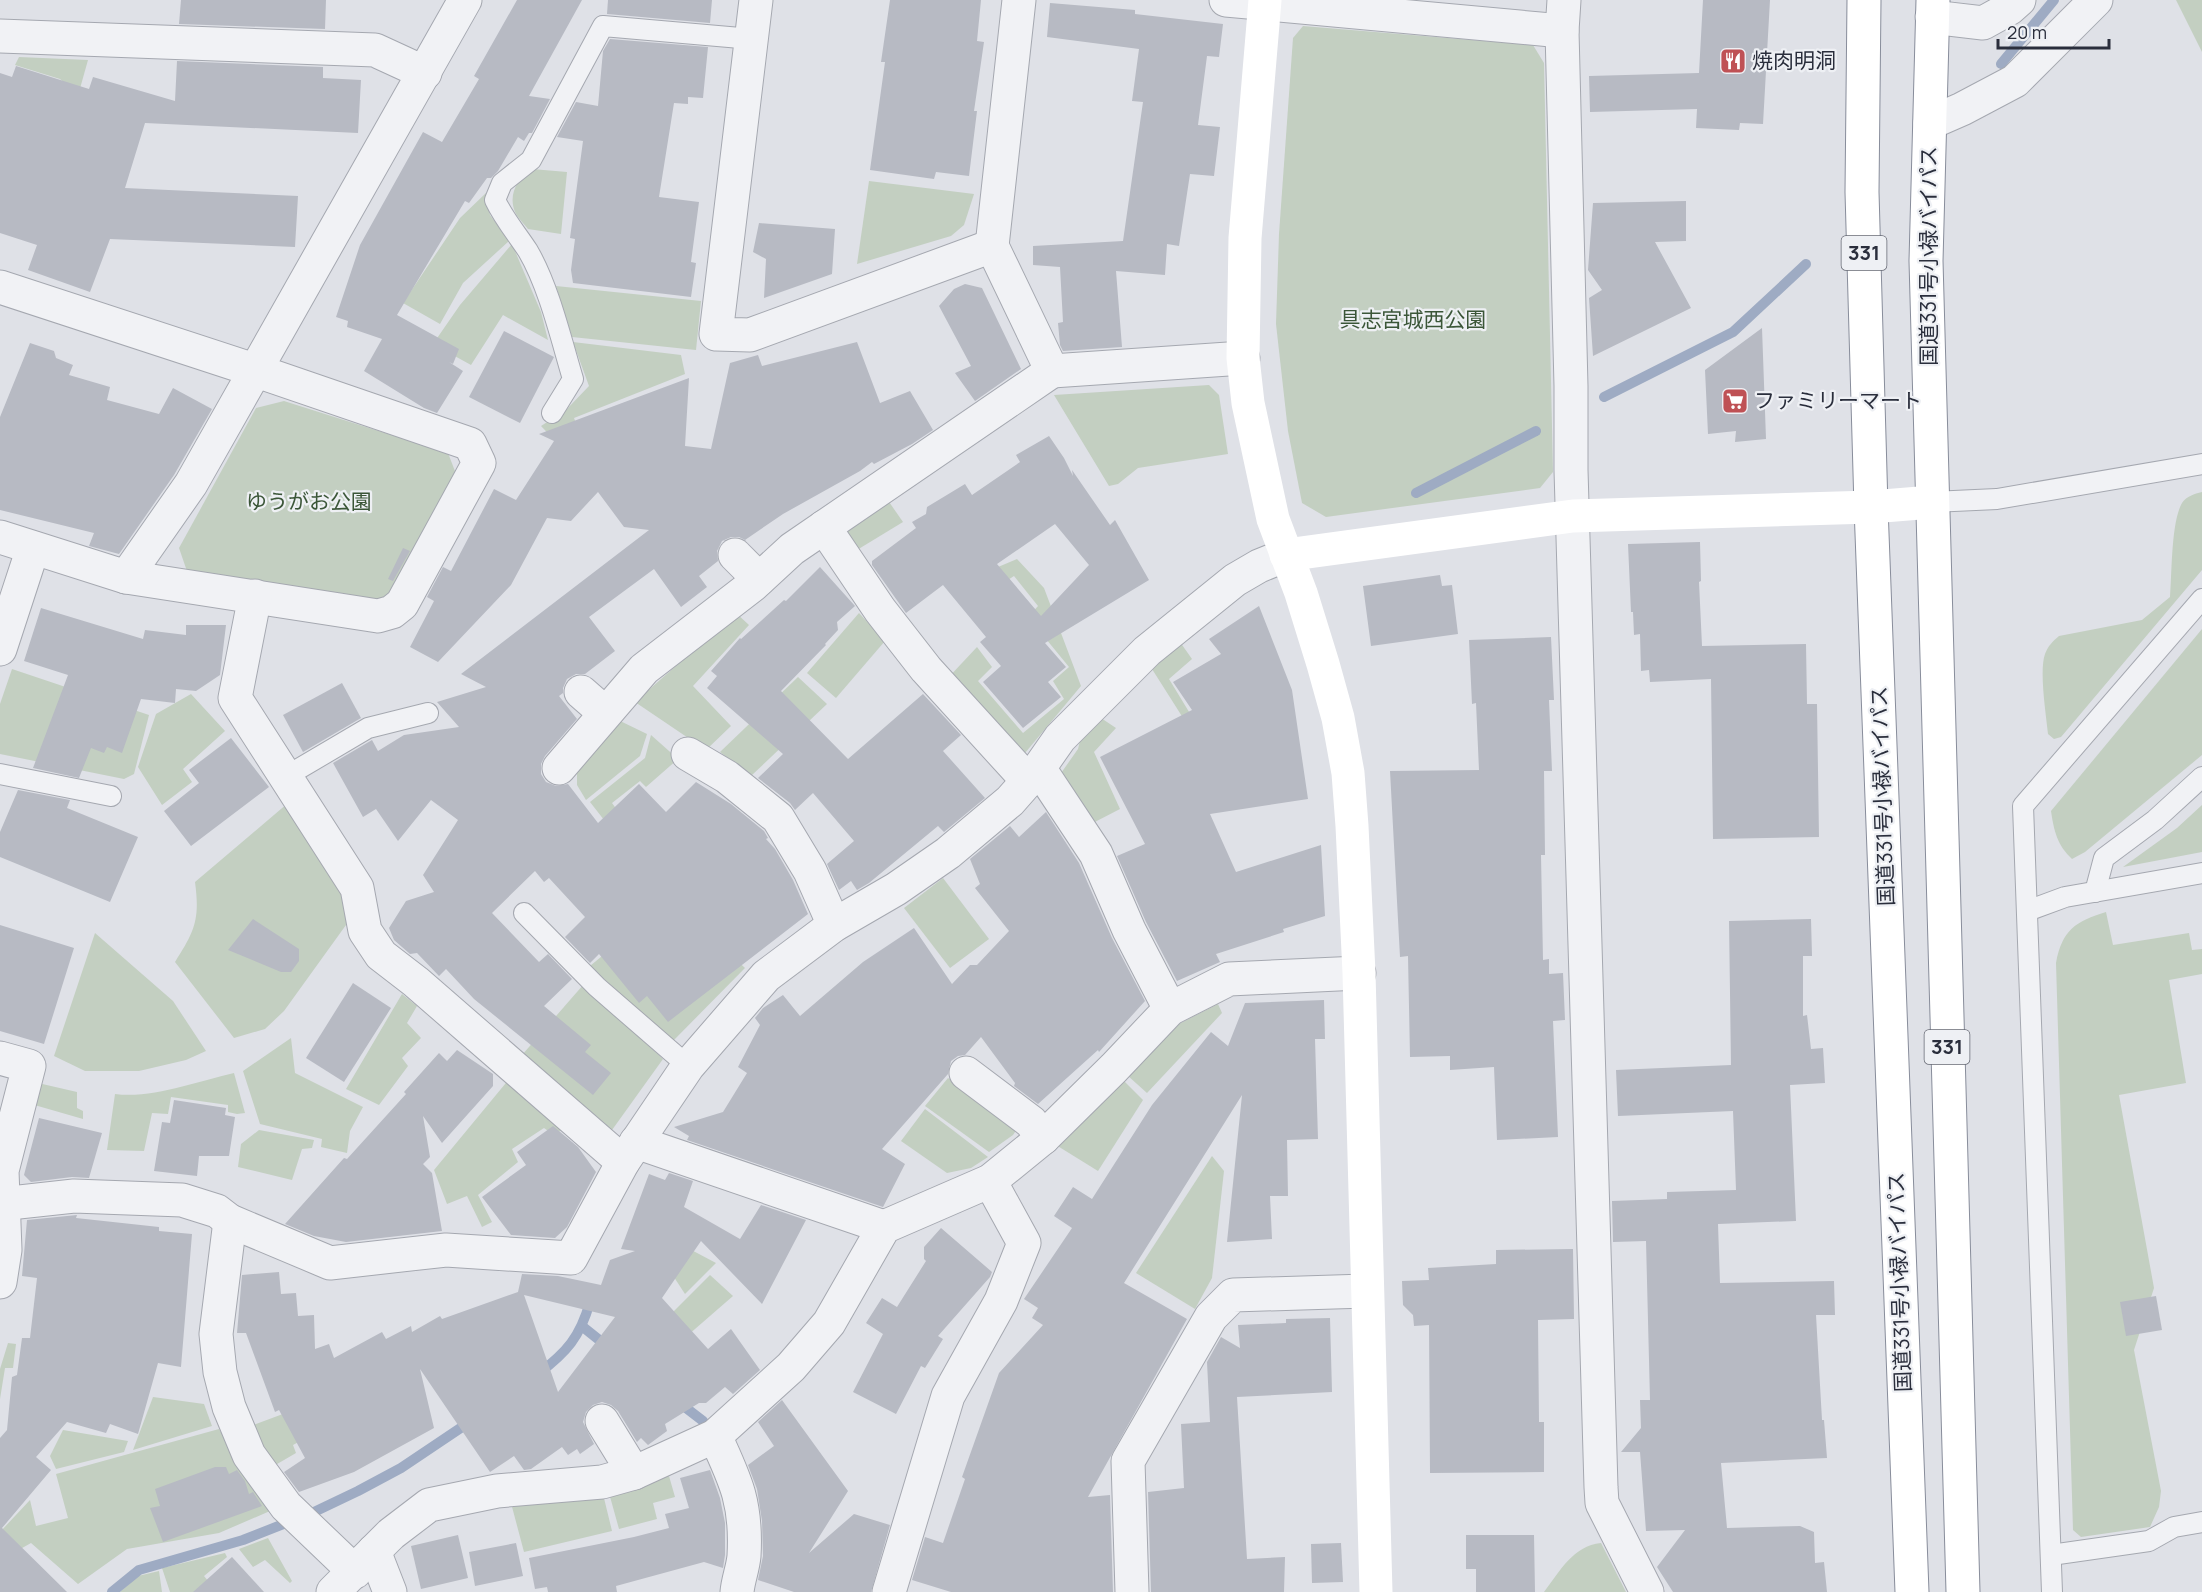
<svg xmlns="http://www.w3.org/2000/svg" width="2202" height="1592" viewBox="0 0 2202 1592" font-family="Manrope,'Noto Sans JP',sans-serif">
<rect width="100%" height="100%" fill="#dfe1e7"/>
<g fill="#c3cfc1">
<path d="M2176,0H2202V52Z"/>
<path d="M1303,26L1533,45L1544,63L1553,472L1540,488L1326,517L1302,503L1288,431L1276,324L1279,234L1293,38Z"/>
<path d="M19,57L88,60L79,92L72,90L60,79L15,65Z"/>
<path d="M532,169L567,172L561,234L528,229C524,224 519,219 516,214C507,196 517,178 532,169Z"/>
<path d="M869,181L974,194L964,225L951,236L857,264Z"/>
<path d="M486,193L490,215L509,241L463,283L440,324L403,303L460,218Z"/>
<path d="M512,244L541,312L548,340L503,315L471,365L433,344L460,305Z"/>
<path d="M556,286L701,301L696,350L572,337Z"/>
<path d="M573,342L681,355L685,374L574,418L600,487L541,426L566,410L589,386Z"/>
<path d="M1209,385L1219,395L1228,454L1138,468L1118,484L1109,486L1054,395Z"/>
<path d="M284,401L448,453L458,479L399,591L379,602L189,577L179,548L256,408Z"/>
<path d="M2202,492V570L2061,737L2054,739L2048,734C2046,714 2039,671 2045,654C2048,646 2053,641 2059,636L2142,620L2170,597C2172,574 2171,522 2182,503C2187,496 2194,494 2202,492Z"/>
<path d="M887,499L903,522L852,553L838,536Z"/>
<path d="M1017,559L1044,588L1081,686L1025,753L1015,750L947,679L977,647L992,667L978,681L1023,733L1064,699L1053,681L1069,667L1028,617L1038,606L1014,576L965,608L953,586Z"/>
<path d="M736,613L749,625L693,686L731,726L706,750L635,702Z"/>
<path d="M859,613L885,641L836,698L807,673Z"/>
<path d="M2202,629V755L2085,852L2072,859C2057,845 2054,831 2051,811Z"/>
<path d="M1180,642L1192,659L1169,679L1211,748L1204,751L1152,669Z"/>
<path d="M12,669L149,715L134,774L124,779L0,754V704Z"/>
<path d="M798,677L827,704L751,776L720,752Z"/>
<path d="M191,694L225,731L183,769L192,782L162,805L138,767L156,714Z"/>
<path d="M614,718L647,734L640,756L586,800L577,785V769Z"/>
<path d="M1101,718L1116,728L1094,752L1120,809L1089,825L1059,776L1078,749L1081,737Z"/>
<path d="M651,735L678,759L646,787L640,781L612,803L620,814L608,825L590,802L645,758Z"/>
<path d="M288,803L350,901L346,925L284,1011L265,1029L234,1038L175,962C195,931 200,919 195,882Z"/>
<path d="M2202,805V852L2123,867L2177,828Z"/>
<path d="M943,878L989,939L950,968L904,908Z"/>
<path d="M671,899L745,968L672,1042L590,966Z"/>
<path d="M2106,912L2113,945L2189,933L2192,950L2202,949V974L2169,980L2186,1083L2119,1095L2154,1288L2134,1350L2161,1491L2159,1507L2150,1527L2081,1537L2073,1530L2056,963C2062,930 2076,921 2106,912Z"/>
<path d="M95,933L173,1001L206,1051L186,1060L139,1071H85L54,1056Z"/>
<path d="M584,984L663,1059L607,1137L522,1055Z"/>
<path d="M402,994L417,1006L407,1023L421,1038L402,1058L408,1066L379,1105L346,1089Z"/>
<path d="M1218,1004L1222,1013L1147,1093L1127,1075L1175,1026Z"/>
<path d="M291,1038L295,1073L363,1107L350,1131L347,1153L321,1147L322,1139L260,1124L243,1071Z"/>
<path d="M234,1073L245,1113L237,1114L228,1112V1105L171,1097L168,1114L152,1113L144,1151L107,1150L115,1094C152,1099 198,1081 234,1073Z"/>
<path d="M510,1078L563,1129L554,1135L544,1128L512,1149L518,1162L478,1195L492,1222L482,1227L467,1196L447,1204L434,1170Z"/>
<path d="M948,1078L1013,1124L1017,1129L1013,1135L989,1152L925,1106Z"/>
<path d="M1122,1079L1143,1100L1098,1171L1056,1145Z"/>
<path d="M38,1083L77,1092V1108L83,1111V1119L31,1104Z"/>
<path d="M925,1109L988,1157L971,1168L947,1173L901,1141Z"/>
<path d="M259,1130L314,1140L312,1148L302,1149L292,1180L238,1167L241,1144Z"/>
<path d="M1212,1156L1224,1171L1212,1278L1195,1309L1136,1273Z"/>
<path d="M682,1245L716,1263L685,1294L670,1271Z"/>
<path d="M710,1275L733,1296L657,1362L631,1354Z"/>
<path d="M8,1343L16,1344L13,1368H5L0,1399V1369Z"/>
<path d="M350,1389L361,1408L293,1445L296,1453L272,1467L253,1425Z"/>
<path d="M153,1397L204,1404L212,1426L133,1450Z"/>
<path d="M219,1429L270,1511L219,1533L127,1549L78,1584L31,1543L8,1556L0,1532L30,1500L36,1526L68,1518L56,1474Z"/>
<path d="M63,1430L128,1441L124,1452L56,1469L50,1456Z"/>
<path d="M669,1476L675,1497L653,1503L657,1519L619,1529L609,1493Z"/>
<path d="M603,1494L612,1531L524,1552L511,1503L563,1502Z"/>
<path d="M268,1538L292,1581L290,1583L265,1560L253,1567L239,1549Z"/>
<path d="M1601,1543L1626,1592H1544C1560,1571 1573,1546 1601,1543Z"/>
<path d="M225,1553L227,1557L204,1576L217,1592H170L162,1568Z"/>
<path d="M159,1571L162,1592H120L138,1576Z"/>
</g>
<g fill="none" stroke-linecap="round" stroke-linejoin="round">
<g stroke="#9eabc3" stroke-width="10">
<path d="M2001,64L2054,0"/>
<path d="M1604,397L1733,332L1806,264"/>
<path d="M1416,493L1536,431"/>
<path d="M583,1327L608,1347"/>
<path d="M538,1374C567,1352 580,1337 590,1302"/>
<path d="M677,1401L703,1421"/>
<path d="M112,1592L139,1570L243,1540L314,1512L358,1491L401,1468L471,1421"/>
</g>
</g>
<g fill="#b7bac3" fill-rule="evenodd">
<path d="M181,0H326L325,29L179,24Z"/>
<path d="M517,0H582L529,96L550,99L532,133H529L524,141L518,137L498,171L491,178H487L469,203L465,201L397,315L459,349L453,364L449,362L463,371L437,413L424,408L364,371L382,339L347,327L348,321L336,317L360,245L423,132L442,142L479,79L474,76Z"/>
<path d="M608,0H712L710,23L607,14Z"/>
<path d="M890,0H981L977,41L984,42L974,111H977L969,176L936,172L934,179L870,170L885,62H881Z"/>
<path d="M1703,0H1770L1763,124L1740,123L1739,130L1696,128L1697,109L1590,112L1589,76L1699,73Z"/>
<path d="M1050,3L1135,10V14L1223,24L1219,57L1207,56L1198,125L1220,127L1214,176L1190,174L1179,246L1167,244L1165,275L1116,271L1122,347L1063,351L1060,345L1058,323L1063,322L1060,267L1033,265V246L1123,241L1143,102L1132,101L1139,49L1047,37Z"/>
<path d="M610,39L708,47L703,98L688,97V104L674,103L659,197L699,202L691,262L696,263L691,297L573,283L571,270L575,239L570,238L583,141L557,137L576,102L598,106L603,51Z"/>
<path d="M177,61L323,67V78L361,80L358,133L145,123L125,188L298,196L295,247L110,239L90,292L28,270L37,245L0,233V73L12,77L16,66L89,89L93,77L175,101Z"/>
<path d="M1686,201V241L1655,242L1691,308L1593,356L1589,298L1602,290L1588,270L1593,203Z"/>
<path d="M759,223L835,229L832,274L764,298L766,259L753,252Z"/>
<path d="M965,284L982,288L1021,369L975,401L955,373L971,366L939,306L954,289Z"/>
<path d="M1762,328L1766,439L1735,442L1736,431L1708,434L1705,370Z"/>
<path d="M504,331L554,357L520,423L469,397Z"/>
<path d="M857,342L880,403L910,391L933,430L912,444L874,464L872,462L860,471L783,514L745,540L739,537H731L722,541L717,551L718,561L699,576L707,587L681,607L654,569L589,617L615,651L585,674H576L567,679L563,688V693L559,696L577,719L545,756L541,764V774L546,782L556,786L568,784L598,823L639,784L666,812L696,782L731,804L764,831L768,838L766,839L775,849L793,880L808,914L668,1022L647,996L639,1003L599,954L590,963L565,937L585,917L549,878L544,882L535,871L492,913L539,962L548,954L572,979L544,1006L591,1045L585,1052L611,1073L593,1095L474,999L446,969L439,976L417,953L410,954L394,940L389,928L406,901L434,892L423,875L458,820L431,800L398,841L376,809L363,817L333,763L372,740L378,751L404,735L459,727L437,702L486,687L461,674L649,530L624,527L598,492L571,521L547,518L511,585L438,662L410,647L434,601L427,597L443,567L451,571L494,489L516,500L554,441L539,434L689,378L685,446L711,449L730,363L758,355L762,366Z"/>
<path d="M30,343L54,351L56,358L73,365L69,375L110,387L107,400L159,414L173,388L212,409L174,475L119,554L89,546L94,533L0,510V417Z"/>
<path d="M1049,436L1064,458L1073,476L1072,470L1110,525L1115,520L1149,580L1045,643L1066,667L1048,682L1061,697L1023,728L983,682L1001,666L980,642L986,637L943,585L906,613L872,565V561L916,528L912,522L926,514L927,507L965,484L972,495L1020,462L1016,455ZM1055,524L1089,565L1041,616L997,564Z"/>
<path d="M1700,542L1701,581L1699,582L1702,646L1806,644L1807,704H1817L1819,837L1713,839L1711,679L1650,682L1649,670L1641,671L1640,634L1634,635L1633,612H1631L1628,544Z"/>
<path d="M403,548L410,551L393,581L388,579Z"/>
<path d="M820,567L855,606L837,622L838,630L825,644L826,645L781,691L848,759L923,694L961,735L943,751L985,798L944,832L938,826L869,883L857,890L851,881L839,890L827,864L854,841L813,793L795,810L790,803L758,778L783,754L707,688L717,676L711,671L740,638L741,639L784,600L786,601Z"/>
<path d="M1440,575L1442,586L1452,585L1458,634L1371,646L1363,586Z"/>
<path d="M1259,606L1292,690L1308,799L1210,814L1236,872L1321,845L1325,916L1283,929L1284,932L1216,954L1220,962L1177,981L1146,922L1117,856L1145,844L1100,757L1192,710L1173,682L1221,654L1209,639Z"/>
<path d="M41,608L143,639L145,630L186,635V625H226L220,675L196,691L176,689L175,703L141,699L122,753L107,747L104,753L91,748L79,778L33,768L68,675L24,661Z"/>
<path d="M1551,637L1554,700H1549L1552,771H1544L1545,855H1541L1543,960L1549,959V974L1563,973L1565,1020L1553,1021L1558,1137L1497,1140L1494,1067L1450,1070V1056L1410,1057L1408,956L1400,957L1390,771L1479,770L1476,703L1472,704L1469,640Z"/>
<path d="M342,683L361,718L303,752L283,715Z"/>
<path d="M231,738L269,787L191,846L164,811L199,783L189,770Z"/>
<path d="M18,790L70,800L67,808L138,837L110,902L0,857V832Z"/>
<path d="M1046,812L1079,863L1112,938L1145,1001L1099,1052L1098,1050L1038,1104L1014,1086L1015,1083L981,1037L965,1055L958,1056L951,1061L948,1074L882,1149L905,1164L883,1207L687,1140L689,1136L674,1127L723,1112L747,1073L738,1067L760,1025L755,1018L763,1008L783,995L800,1016L863,962L914,928L952,984L970,965H977L1009,931L975,888L980,884L970,859L1010,826L1019,837Z"/>
<path d="M253,919L299,949V961L291,972H281L228,950Z"/>
<path d="M1811,919L1812,956H1803V1016L1807,1015L1811,1049L1823,1048L1825,1083L1790,1085L1796,1221L1718,1224L1720,1283L1834,1281L1835,1315H1816L1822,1420H1824L1827,1458L1721,1463L1727,1528L1800,1526L1814,1532L1815,1563L1824,1562L1827,1592H1673L1657,1567L1685,1530L1646,1531L1640,1452H1621L1641,1428L1640,1400H1650L1646,1241L1613,1242L1612,1201L1667,1199V1192L1736,1190L1733,1111L1618,1116L1616,1070L1731,1065L1729,921Z"/>
<path d="M0,925L74,948L44,1044L0,1031Z"/>
<path d="M353,983L391,1008L344,1082L306,1058Z"/>
<path d="M1324,1000L1325,1039H1315L1318,1139L1287,1140L1288,1196H1270L1272,1239L1227,1242L1242,1095L1124,1283L1187,1319L1088,1497L1110,1495L1113,1592H951L912,1580L925,1537L943,1543L965,1479L962,1477L999,1373L1043,1325L1032,1318L1038,1308L1024,1299L1072,1228L1054,1216L1073,1187L1092,1199L1152,1105L1211,1032L1228,1046L1245,1003Z"/>
<path d="M457,1050L493,1074V1086L442,1143L423,1116L430,1157L423,1164L432,1173L442,1231L346,1242L314,1236L285,1224L344,1158L347,1159L406,1094L404,1092L439,1053L447,1061Z"/>
<path d="M174,1100L226,1108L225,1115L235,1117L229,1156H199L197,1176L154,1171L162,1122L170,1123Z"/>
<path d="M39,1118L102,1133L89,1178L72,1177L31,1182L24,1175Z"/>
<path d="M553,1126L578,1147L596,1172L567,1227L555,1238L511,1235L482,1197L526,1165L517,1152Z"/>
<path d="M669,1173L693,1181L684,1207L740,1239L761,1205L806,1220L762,1304L701,1241L662,1298L708,1349L731,1329L760,1370L733,1394L725,1387L706,1403H699L665,1424L667,1431L648,1445L641,1438L637,1442L618,1411L611,1405L602,1402L593,1405L586,1412L583,1422L594,1444L580,1454L577,1449L568,1455L562,1447L531,1469L524,1470L514,1456L490,1472L420,1369L434,1428L354,1472L299,1492L284,1472L305,1458L279,1410L275,1412L246,1333H237L242,1275L279,1272L281,1294L296,1293L298,1316L314,1315L315,1349L329,1344L334,1358L382,1332L386,1339L411,1326L412,1332L440,1316L442,1319L518,1292L522,1274L558,1276L601,1285L610,1260L635,1251L621,1249L649,1174L665,1180ZM524,1295L615,1317L558,1392Z"/>
<path d="M77,1215L76,1218L159,1227V1231L192,1234L181,1367L158,1363L138,1434L110,1424L106,1433L67,1422L36,1457L51,1470L2,1528L67,1592H0V1438L7,1430L12,1377L17,1375L22,1338H30L37,1278L22,1276L27,1220Z"/>
<path d="M941,1228L992,1272L990,1277L938,1336L943,1339L925,1368L921,1366L896,1414L853,1392L883,1334L866,1323L882,1298L897,1307L926,1261L924,1259V1247Z"/>
<path d="M1573,1249L1574,1319L1538,1320L1539,1422H1544V1472L1430,1473L1429,1325L1414,1326L1413,1315L1403,1305L1402,1281L1429,1280L1428,1268L1496,1264V1250Z"/>
<path d="M2156,1296L2162,1330L2126,1336L2120,1302Z"/>
<path d="M1330,1318L1332,1392L1237,1397L1247,1559L1285,1557L1284,1592H1151L1148,1492L1184,1488L1181,1424L1210,1422L1207,1362L1221,1337L1240,1348L1238,1325L1286,1323V1319Z"/>
<path d="M782,1400L848,1491L809,1553L854,1514L890,1525L871,1592H794L758,1580L763,1556L762,1521L757,1489L748,1465L774,1446L758,1422Z"/>
<path d="M215,1467H226L229,1474L237,1470L245,1481L249,1494L253,1492L262,1506L163,1542L150,1508L160,1506L155,1489Z"/>
<path d="M710,1470L720,1498L725,1523V1555L723,1568L704,1562L616,1586L617,1592H548L547,1587L535,1589L529,1558L634,1537L669,1528L665,1514L689,1508L680,1478Z"/>
<path d="M458,1535L468,1578L421,1589L411,1546Z"/>
<path d="M1466,1535H1534L1535,1592H1476V1569H1466Z"/>
<path d="M516,1543L523,1576L475,1586L469,1552Z"/>
<path d="M1341,1543L1343,1582L1312,1583L1311,1544Z"/>
<path d="M232,1557L264,1592H193Z"/>
</g>
<g fill="none" stroke-linecap="round" stroke-linejoin="round">
<defs>
<g id="lane">
<path d="M552,413L573,379C561,339 549,287 528,251C517,234 504,219 495,200L502,183L531,160L603,26L752,39"/>
<path d="M1932,502L1997,499L2202,464"/>
<path d="M0,774L111,796"/>
<path d="M285,777L368,728L428,713"/>
<path d="M2095,892L2104,858L2155,820L2202,777"/>
<path d="M2027,911L2065,897L2202,873"/>
<path d="M524,913L597,987L688,1066"/>
<path d="M2051,1555L2149,1541L2174,1527L2202,1522"/>
<path d="M2052,1592L2023,806L2202,599"/>
</g>
<g id="street">
<path d="M756,0L716,334L750,335L992,246"/>
<path d="M1019,0L992,246L1052,371L1243,358"/>
<path d="M1226,0L1562,31"/>
<path d="M1564,0L1562,31L1571,386V470L1601,1487L1602,1503L1647,1592"/>
<path d="M1932,17L1983,23L2010,8L2019,0"/>
<path d="M0,36L375,50L425,73"/>
<path d="M1930,123L1962,109L2015,81L2096,0"/>
<path d="M0,287L254,370L470,444L479,463L402,604L392,612L378,616L126,577"/>
<path d="M824,527L880,610L926,669L1028,781"/>
<path d="M0,537L126,577L191,484L465,0"/>
<path d="M735,555L759,579"/>
<path d="M255,596L235,698L357,888L365,931L381,955L416,982L623,1162"/>
<path d="M0,649L33,548"/>
<path d="M581,692L605,713"/>
<path d="M688,754L727,777L778,818L810,871L834,925"/>
<path d="M559,768L644,669L753,585L792,549L1052,371"/>
<path d="M1039,768L1096,854L1129,930L1170,1009"/>
<path d="M0,1058L29,1066L2,1171L5,1250L0,1282"/>
<path d="M966,1073L1031,1122L1043,1138"/>
<path d="M636,1142L884,1227"/>
<path d="M0,1204L74,1196L182,1200L217,1211L230,1221L330,1263L446,1250L571,1258L623,1162L688,1066L766,976L834,925L896,889L948,853L1010,801L1039,768L1060,738L1147,651L1235,580L1259,566L1286,555"/>
<path d="M230,1221L216,1334L220,1372L229,1407L249,1455L286,1506L355,1572"/>
<path d="M602,1421L634,1473"/>
<path d="M715,1436C736,1481 747,1504 744,1556C743,1568 738,1580 737,1592"/>
<path d="M374,1551L390,1592"/>
<path d="M333,1592L391,1534L429,1505L497,1491L602,1482L634,1473L715,1436L791,1367L829,1323L884,1227L990,1181L1043,1138L1114,1068L1170,1009L1229,979L1359,973"/>
<path d="M889,1592L948,1396L1001,1301L1024,1243L990,1181"/>
<path d="M1132,1592L1128,1461L1211,1317L1233,1295L1366,1291"/>
</g>
<g id="highway">
<path d="M1864,0L1862,192L1871,507L1912,1592"/>
<path d="M1933,0L1926,261L1963,1592"/>
</g>
</defs>
<use href="#lane" stroke="#a5a8b0" stroke-width="22"/>
<use href="#street" stroke="#a5a8b0" stroke-width="35"/>
<use href="#highway" stroke="#888d9b" stroke-width="35"/>
<use href="#lane" stroke="#f1f2f5" stroke-width="20"/>
<use href="#street" stroke="#f1f2f5" stroke-width="33"/>
<g stroke="#fff" stroke-width="33">
<path d="M1265,0L1245,238L1243,358L1248,403L1273,519L1301,593L1323,664L1338,718L1348,773L1352,826L1359,973L1376,1592"/>
<path d="M1286,555L1573,516L1871,507L1932,502"/>
</g>
<use href="#highway" stroke="#fff" stroke-width="33"/>
</g>
<defs>
<symbol id="restaurant-square" viewBox="-11 -11 22 22"><rect x="-9" y="-9" width="18" height="18" rx="4" fill="#bf5155" stroke="#eef0f4"/><path d="M-5-6h1v4h1v-4h1v4h1v-4h1v5L-1.5 .5V6h-2V.5L-5-1ZM5-6V6H3V1.5H1.5Q1.5-4 5-6Z" fill="#fff"/></symbol>
<symbol id="supermarket-square" viewBox="-11 -11 22 22"><rect x="-9" y="-9" width="18" height="18" rx="4" fill="#bf5155" stroke="#eef0f4"/><path d="M-6-5.5h2.5l.6 2H6L4.5 2H-2.5L-4.4-4H-6ZM-1.5 3.2a1.3 1.3 0 1 0 .1 0ZM3 3.2a1.3 1.3 0 1 0 .1 0Z" fill="#fff"/></symbol>
</defs>
<g fill-rule="evenodd">
<use href="#restaurant-square" x="1718" y="46" width="30" height="30"/>
<use href="#supermarket-square" x="1720" y="386" width="30" height="30"/>
</g>
<g text-anchor="middle" stroke-width="4.5" stroke-linejoin="round" paint-order="stroke">
<g fill="#eef0f4" stroke="#656873" stroke-width="1.5">
<rect x="1841.5" y="236" width="45" height="34" rx="4.5"/>
<rect x="1924.5" y="1030" width="45" height="34" rx="4.5"/>
</g>
<g font-size="20" font-weight="bold" fill="#2a2e3c">
<text x="1864" y="260">331</text>
<text x="1947" y="1054">331</text>
</g>
<g font-size="21" fill="#2a2e3c" stroke="#eef0f4" text-anchor="start">
<text x="1752" y="68">焼肉明洞</text>
<text x="1754" y="408">ファミリーマート</text>
</g>
<g font-size="21" fill="#2a2e3c" stroke="#eef0f4">
<text transform="translate(1929 256) rotate(-90)" y="7">国道331号小禄バイパス</text>
<text transform="translate(1883 796) rotate(-92)" y="7">国道331号小禄バイパス</text>
<text transform="translate(1900 1282) rotate(-92)" y="7">国道331号小禄バイパス</text>
</g>
<g font-size="21" fill="#3b5638" stroke="#eef0f4">
<text x="1413" y="327">具志宮城西公園</text>
<text x="309" y="509">ゆうがお公園</text>
</g>
</g>
<path d="M1998 39v9h111v-9" fill="none" stroke="#2a2e3c" stroke-width="3"/>
<text x="2007" y="39" font-size="18" fill="#2a2e3c" stroke="#eef0f4" stroke-width="4.5" paint-order="stroke">20 m</text>
</svg>
